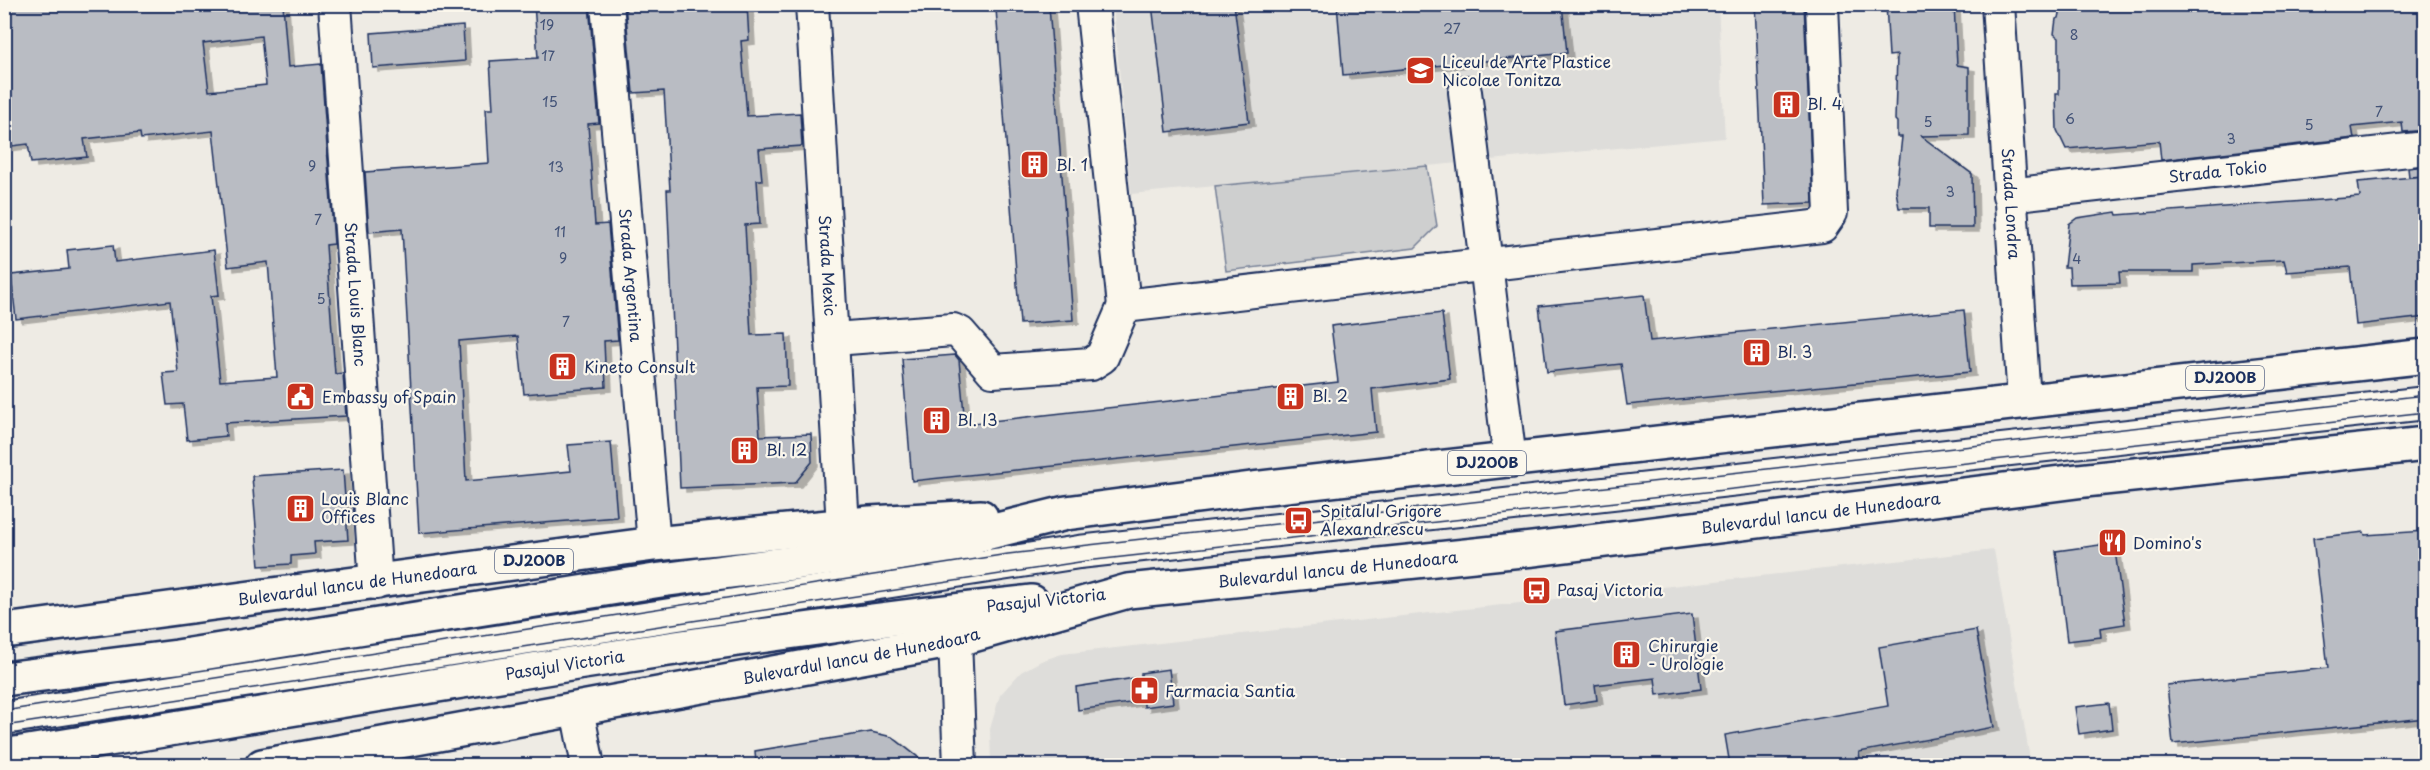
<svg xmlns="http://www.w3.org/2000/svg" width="2430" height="770" viewBox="0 0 2430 770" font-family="'Playpen Sans',sans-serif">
<defs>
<filter id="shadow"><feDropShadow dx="6" dy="4" stdDeviation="0" flood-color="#0004"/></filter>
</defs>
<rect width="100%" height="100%" fill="#eeebe4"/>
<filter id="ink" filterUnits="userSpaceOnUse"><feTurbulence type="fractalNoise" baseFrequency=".0167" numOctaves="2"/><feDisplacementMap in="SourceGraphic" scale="12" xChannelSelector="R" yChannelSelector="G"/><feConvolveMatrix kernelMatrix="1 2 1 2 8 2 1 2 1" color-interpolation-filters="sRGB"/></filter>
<g filter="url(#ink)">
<g fill="#deddda">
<path d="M1113,5H1718L1725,138L1131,194Z"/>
<path d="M1994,550L2031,765L991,766L990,729L1000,695L1021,672L1041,661L1062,654Z"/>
</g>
<path fill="#cecfcf" stroke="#747f96" stroke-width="1.5" d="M1427,166L1437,226L1415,248L1226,271L1215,186Z"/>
<g fill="#b9bcc3" stroke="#1b2f5e" stroke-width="1.5" fill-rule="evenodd" filter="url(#shadow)">
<path d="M4,4H283L288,67L321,64L334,244L326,245L335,374L343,373L346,416L225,423L226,436L187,440L183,404L167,405L163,373L178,372L170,301L16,319L11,275L69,269L67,250L113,245L115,262L214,250L219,295L211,296L220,381L277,377L268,262L228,267L213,131L141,139L140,133L84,139L87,157L31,163L28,144L4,147ZM261,36L266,85L209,91L203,43Z"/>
<path d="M534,4H589L599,123L588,124L595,225L608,224L618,340L604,341L606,387L524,394L518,336L459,341L466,481L571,471L568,445L611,442L617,517L419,533L402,229L369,232L365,172L489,163L486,109H493L490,61L538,58Z"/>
<path d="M625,4H747L749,40L741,41L747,116L800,113L802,146L759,149L762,180H757L760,224L745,225L751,335L786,334L788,386L757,387L760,436L811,434L812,462L795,483L680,488L667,190H670L664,91L633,93Z"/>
<path d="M1152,4H1234L1249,122L1167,132Z"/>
<path d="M1337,4H1562L1567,53L1343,75Z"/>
<path d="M1755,4H1804L1813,203L1764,205Z"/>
<path d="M1886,4H1954L1957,65L1969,67V135L1921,136L1972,174L1973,228H1929V208H1899L1896,191L1902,137H1897V122L1895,120L1897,55L1889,56Z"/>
<path d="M2426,4V130L2403,132L2402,122L2352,127L2354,138L2161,160L2159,141L2066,149L2057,130L2056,94H2059V38L2054,34L2056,19L2059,18L2062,5Z"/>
<path d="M1049,6L1073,320L1020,324L996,9Z"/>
<path d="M463,26L465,61L373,68L371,33Z"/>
<path d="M2426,166V241H2421L2426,317L2356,325L2350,267L2287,272L2284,260L2193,265V272H2119L2120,283L2070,284L2069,267H2064L2069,224L2077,218L2116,212L2117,215L2360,197L2358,182L2425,176L2409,177L2408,168Z"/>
<path d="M1644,295L1650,341L1964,310L1970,372L1627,405L1621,364L1547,372L1539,306Z"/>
<path d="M1442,313L1450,379L1372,389L1376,432L912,481L902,359L955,355L959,360L965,424L1338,382L1331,326Z"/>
<path d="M343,470L348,540L314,542L315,554L291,556V564L259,566L252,476Z"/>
<path d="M2426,531V718L2173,744L2167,685L2328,668L2313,538L2364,532L2365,535Z"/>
<path d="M2114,543L2125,624L2100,628L2101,637L2067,641L2056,551Z"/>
<path d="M1692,614L1701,689L1657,695L1655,678L1595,685L1597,700L1564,705L1555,631Z"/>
<path d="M1976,630L1994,727L1859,752L1861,765H1730L1725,735L1888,706L1879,647Z"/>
<path d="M1169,669L1173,703L1144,707V701L1078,710L1076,687L1141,677V673Z"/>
<path d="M2109,703L2112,729L2079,734L2075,707Z"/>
<path d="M871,732L892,737L928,765H756L755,751Z"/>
</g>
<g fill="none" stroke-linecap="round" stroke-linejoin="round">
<defs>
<g id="minor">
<path id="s1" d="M335,4L376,583"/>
<path id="s2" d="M607,4L654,544"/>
<path id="s3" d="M812,4L843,526"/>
<path d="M1092,4L1124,306L1822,226L1831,213L1822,4"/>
<path id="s4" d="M1998,4L2024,401"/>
<path d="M1465,92L1510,461"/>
<path id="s5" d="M2009,195L2426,148"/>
<path d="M834,339L953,330L960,333L993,371L1091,364L1102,357L1124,306"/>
<path d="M955,640L960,766"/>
<path d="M577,709L588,766"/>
<path d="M4,718L1079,552L2426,403"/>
</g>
<g id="major">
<path id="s6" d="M4,631L654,544L870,523L981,517"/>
<path d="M4,679L177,657L661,580L909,548L953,541L1066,513L1251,489L2426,356"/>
<path id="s7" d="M4,756C346,701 688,639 1032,602"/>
<path id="s8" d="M262,766L955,640L1128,591L1533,549L2077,481L2426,444"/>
</g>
</defs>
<use href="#minor" stroke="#1b2f5e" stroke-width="36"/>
<use href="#major" stroke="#1b2f5e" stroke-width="38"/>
<use href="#minor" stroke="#fbf7ec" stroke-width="32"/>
<use href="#major" stroke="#fbf7ec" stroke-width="33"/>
<g stroke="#1b2f5e" stroke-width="1.5">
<path d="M4,711L1008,554L2426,395"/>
<path d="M4,726L1086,561L2426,412"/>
</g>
</g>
</g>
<defs>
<symbol id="school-square" viewBox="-11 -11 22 22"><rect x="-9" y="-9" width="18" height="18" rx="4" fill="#c8321e" stroke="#fbf7ec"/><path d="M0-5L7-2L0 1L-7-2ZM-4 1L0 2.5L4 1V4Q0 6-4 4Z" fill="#fff"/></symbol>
<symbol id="building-square" viewBox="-11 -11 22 22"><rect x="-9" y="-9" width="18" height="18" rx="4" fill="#c8321e" stroke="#fbf7ec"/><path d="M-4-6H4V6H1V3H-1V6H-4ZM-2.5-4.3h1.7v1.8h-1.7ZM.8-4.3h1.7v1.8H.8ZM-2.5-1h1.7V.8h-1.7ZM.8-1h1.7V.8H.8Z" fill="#fff"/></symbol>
<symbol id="civic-square" viewBox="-11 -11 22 22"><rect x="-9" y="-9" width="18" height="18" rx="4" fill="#c8321e" stroke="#fbf7ec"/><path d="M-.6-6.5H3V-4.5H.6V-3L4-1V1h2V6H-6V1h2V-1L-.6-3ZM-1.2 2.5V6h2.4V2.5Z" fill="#fff"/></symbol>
<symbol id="bus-square" viewBox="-11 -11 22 22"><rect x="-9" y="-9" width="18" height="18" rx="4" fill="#c8321e" stroke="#fbf7ec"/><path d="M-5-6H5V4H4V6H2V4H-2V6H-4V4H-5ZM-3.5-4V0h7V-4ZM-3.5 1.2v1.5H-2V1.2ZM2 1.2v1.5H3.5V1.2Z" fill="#fff"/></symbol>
<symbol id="restaurant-square" viewBox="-11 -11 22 22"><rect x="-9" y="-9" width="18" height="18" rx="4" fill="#c8321e" stroke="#fbf7ec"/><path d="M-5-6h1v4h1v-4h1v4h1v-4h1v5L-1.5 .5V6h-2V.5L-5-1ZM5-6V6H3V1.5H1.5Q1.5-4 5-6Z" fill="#fff"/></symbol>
<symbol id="pharmacy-square" viewBox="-11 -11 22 22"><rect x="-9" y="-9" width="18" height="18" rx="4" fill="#c8321e" stroke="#fbf7ec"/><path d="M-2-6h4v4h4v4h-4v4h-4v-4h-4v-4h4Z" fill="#fff"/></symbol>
</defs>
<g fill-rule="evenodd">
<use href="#school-square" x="1404" y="54" width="33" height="33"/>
<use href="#building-square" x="1770" y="88" width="33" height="33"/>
<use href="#building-square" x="1018" y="148" width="33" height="33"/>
<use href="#building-square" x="1740" y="336" width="33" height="33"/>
<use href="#building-square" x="546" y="350" width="33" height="33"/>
<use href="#building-square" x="1274" y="380" width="33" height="33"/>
<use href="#civic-square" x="284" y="380" width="33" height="33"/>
<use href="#building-square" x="920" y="404" width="33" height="33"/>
<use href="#building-square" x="728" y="434" width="33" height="33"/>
<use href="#building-square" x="284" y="492" width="33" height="33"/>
<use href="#bus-square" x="1282" y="504" width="33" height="33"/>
<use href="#restaurant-square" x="2096" y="526" width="33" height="33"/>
<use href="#bus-square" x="1520" y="574" width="33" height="33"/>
<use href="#building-square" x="1610" y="638" width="33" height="33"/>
<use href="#pharmacy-square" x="1128" y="674" width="33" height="33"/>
</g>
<g text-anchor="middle" stroke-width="4.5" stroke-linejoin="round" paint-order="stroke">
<g font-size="14" fill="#425277">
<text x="547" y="30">19</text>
<text x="1452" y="34">27</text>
<text x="2074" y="40">8</text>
<text x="548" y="61">17</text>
<text x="550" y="107">15</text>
<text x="2379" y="117">7</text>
<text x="2070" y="124">6</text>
<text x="1928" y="127">5</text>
<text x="2309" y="130">5</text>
<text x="2231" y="144">3</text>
<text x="312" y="171">9</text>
<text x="556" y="172">13</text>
<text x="1950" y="197">3</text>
<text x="318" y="225">7</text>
<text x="560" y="237">11</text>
<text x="563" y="263">9</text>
<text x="2077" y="264">4</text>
<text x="321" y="304">5</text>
<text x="566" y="327">7</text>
</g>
<g fill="#fbf7ec" stroke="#5e6b89" stroke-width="1.5">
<rect x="2186" y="366" width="78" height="24" rx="4.5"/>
<rect x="1448" y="451" width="78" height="24" rx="4.5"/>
<rect x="495" y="549" width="78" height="24" rx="4.5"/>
</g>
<g font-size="15" font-weight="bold" fill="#1b2f5e">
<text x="2225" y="383">DJ200B</text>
<text x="1487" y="468">DJ200B</text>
<text x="534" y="566">DJ200B</text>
</g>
<g font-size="16" fill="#1b2f5e" stroke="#fbf7ec" text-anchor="start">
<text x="1442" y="68">Liceul de Arte Plastice<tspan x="1442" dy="18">Nicolae Tonitza</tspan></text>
<text x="1807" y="110">Bl. 4</text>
<text x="1056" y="171">Bl. 1</text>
<text x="1777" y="358">Bl. 3</text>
<text x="584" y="373">Kineto Consult</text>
<text x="1312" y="402">Bl. 2</text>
<text x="322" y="403">Embassy of Spain</text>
<text x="957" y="426">Bl. I3</text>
<text x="766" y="456">Bl. I2</text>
<text x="321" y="505">Louis Blanc<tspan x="321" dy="18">Offices</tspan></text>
<text x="1320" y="517">Spitalul Grigore<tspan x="1320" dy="18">Alexandrescu</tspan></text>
<text x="2133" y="549">Domino's</text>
<text x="1557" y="596">Pasaj Victoria</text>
<text x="1648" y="652">Chirurgie<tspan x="1648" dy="18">- Urologie</tspan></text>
<text x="1165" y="697">Farmacia Santia</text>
</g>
<g font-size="16" fill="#1b2f5e" stroke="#fbf7ec">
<text dy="6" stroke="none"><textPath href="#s5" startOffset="210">Strada Tokio</textPath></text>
<text dy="6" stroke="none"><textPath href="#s4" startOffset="200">Strada Londra</textPath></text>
<text dy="6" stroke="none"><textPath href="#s3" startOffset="262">Strada Mexic</textPath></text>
<text dy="6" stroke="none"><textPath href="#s2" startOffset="272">Strada Argentina</textPath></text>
<text dy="6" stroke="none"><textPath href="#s1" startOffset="291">Strada Louis Blanc</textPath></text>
<text dy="6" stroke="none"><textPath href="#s8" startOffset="1581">Bulevardul Iancu de Hunedoara</textPath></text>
<text dy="6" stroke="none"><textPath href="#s8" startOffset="1095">Bulevardul Iancu de Hunedoara</textPath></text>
<text dy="6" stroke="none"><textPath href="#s6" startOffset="356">Bulevardul Iancu de Hunedoara</textPath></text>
<text transform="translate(1046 600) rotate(-6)" y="6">Pasajul Victoria</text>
<text dy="6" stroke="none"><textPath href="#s8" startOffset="609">Bulevardul Iancu de Hunedoara</textPath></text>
<text dy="6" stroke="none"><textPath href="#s7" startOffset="568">Pasajul Victoria</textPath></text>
</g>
</g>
<rect width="2430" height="770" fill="none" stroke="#fbf7ec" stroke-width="24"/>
<rect x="12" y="12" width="2406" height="746" fill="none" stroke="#1b2f5e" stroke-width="2" filter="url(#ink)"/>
</svg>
